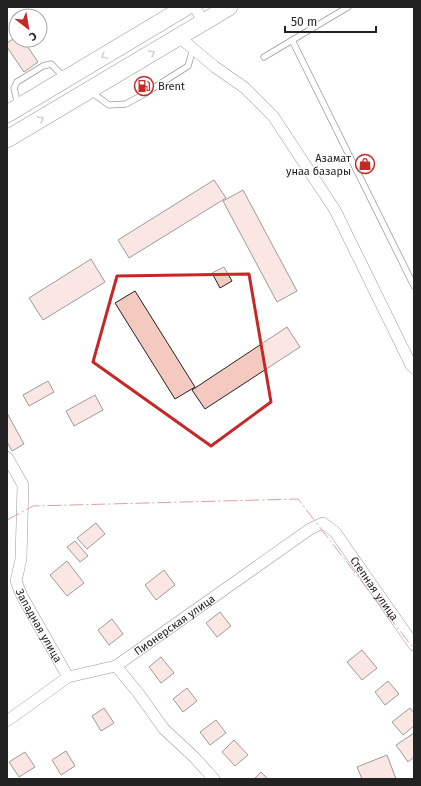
<svg xmlns="http://www.w3.org/2000/svg" width="421" height="786" viewBox="0 0 421 786" font-family="'Fira Sans',sans-serif">
<rect width="100%" height="100%" fill="#fff"/>
<g fill="#f3c9c0" stroke="#222">
<path d="M16,37V40H23L38,62L24,72L7,47V43Z"/>
<path d="M214,180L226,198L129,258L118,240Z"/>
<path d="M243,190L297,291L277,302L223,201Z"/>
<path d="M91,259L105,282L43,320L29,298Z"/>
<path d="M224,267L232,281L220,288L212,273Z"/>
<path d="M135,291L195,387L175,399L115,303Z"/>
<path d="M287,327L300,347L205,409L192,390Z"/>
<path d="M48,381L54,392L29,406L23,395Z"/>
<path d="M95,395L103,410L74,426L66,411Z"/>
<path d="M7,413L24,444L12,451L7,442Z"/>
<path d="M96,523L105,534L87,549L77,538Z"/>
<path d="M75,541L88,556L80,562L67,547Z"/>
<path d="M67,561L84,583L67,596L50,575Z"/>
<path d="M164,570L175,585L156,600L145,585Z"/>
<path d="M220,612L231,626L217,637L206,623Z"/>
<path d="M112,619L123,634L109,645L98,630Z"/>
<path d="M362,650L377,668L362,680L347,662Z"/>
<path d="M161,657L174,673L161,683L149,667Z"/>
<path d="M388,681L399,694L385,705L375,692Z"/>
<path d="M187,688L197,701L183,712L173,699Z"/>
<path d="M104,708L114,723L101,731L92,716Z"/>
<path d="M410,708L414,713V726L403,735L392,722Z"/>
<path d="M216,720L226,733L210,745L200,732Z"/>
<path d="M414,733V757L408,762L396,745Z"/>
<path d="M234,740L248,755L235,766L222,752Z"/>
<path d="M66,751L75,766L61,775L52,760Z"/>
<path d="M25,752L35,767L19,777L9,762Z"/>
<path d="M387,755L396,779H362L357,767Z"/>
<path d="M261,772L268,779H254Z"/>
</g>
<g fill="none" stroke-linecap="round" stroke-linejoin="round">
<defs>
<g id="lane">
<path d="M292,40L414,286"/>
<path d="M264,57L348,7"/>
<path d="M91,92L109,105L126,104L144,94L188,66L193,49"/>
<path d="M18,105L14,88L17,82L43,66L51,64L64,77"/>
</g>
<g id="street">
<path d="M195,7L203,22"/>
<path d="M179,37L215,67L245,88L273,116L335,210L411,365L414,368"/>
<path id="s1" d="M7,457L23,485L21,559L16,581L22,596L68,677"/>
<path d="M116,666L139,694L164,729L194,757L214,779"/>
<path id="s2" d="M7,721L68,677L116,666L310,529L323,523L335,532L414,645"/>
</g>
<g id="primary">
<path d="M7,114L186,7"/>
<path d="M7,139L229,7"/>
</g>
</defs>
<use href="#lane" stroke="#222" stroke-width="7"/>
<use href="#street" stroke="#222" stroke-width="12"/>
<use href="#primary" stroke="#222" stroke-width="18"/>
<use href="#lane" stroke="#fff" stroke-width="5.5"/>
<use href="#street" stroke="#fff" stroke-width="11"/>
<use href="#primary" stroke="#fff" stroke-width="17"/>
<path stroke="#c62828" stroke-width="1" stroke-dasharray="14 3 2 3" stroke-linecap="butt" d="M7,520L33,506L298,499L414,649"/>
</g>
<defs><path id="oneway-chevron" d="M-2-3.5L2.5 0L-2 3.5" fill="none" stroke-width="1.6" stroke-linecap="round" stroke-linejoin="round"/></defs>
<g stroke="#9c9c9c">
<use href="#oneway-chevron" transform="translate(152 53) rotate(-31)"/>
<use href="#oneway-chevron" transform="translate(104 56) rotate(149)"/>
<use href="#oneway-chevron" transform="translate(41 119) rotate(-31)"/>
</g>
<path d="M0 0H421V786H0ZM249,274L271,402L211,446L93,362L117,276Z" fill="#fff" fill-opacity=".55" fill-rule="evenodd"/>
<path fill="none" stroke="#c62828" stroke-width="3" stroke-linejoin="round" d="M249,274L271,402L211,446L93,362L117,276Z"/>
<defs>
<symbol id="fuel-ring" viewBox="-11 -11 22 22"><circle r="9.5" fill="#fff" stroke="#c62828" stroke-width="1.5"/><path d="M-5.5-6h7V0h2V4h1.3V-2.5L3-4.5l.8-.8L6-3V5H2.5V1h-1V6h-7ZM-4.2-4.7v3.2H.2V-4.7Z" fill="#c62828"/></symbol>
<symbol id="shop-ring" viewBox="-11 -11 22 22"><circle r="9.5" fill="#fff" stroke="#c62828" stroke-width="1.5"/><path d="M-5-2.5h2.3a2.7 3.5 0 0 1 5.4 0H5L5.5 6h-11ZM-1.5-2.5h3a1.5 2.3 0 0 0-3 0Z" fill="#c62828"/></symbol>
</defs>
<g fill-rule="evenodd">
<use href="#fuel-ring" x="133" y="75" width="22" height="22"/>
<use href="#shop-ring" x="354" y="153" width="22" height="22"/>
</g>
<g text-anchor="middle" stroke-width="3" stroke-linejoin="round" paint-order="stroke">
<g font-size="11" fill="#222" stroke="#fff" text-anchor="start">
<text x="158" y="90">Brent</text>
<text x="351" y="162" text-anchor="end">Азамат<tspan x="351" dy="13">унаа базары</tspan></text>
</g>
<g font-size="11" fill="#222" stroke="#fff">
<text dy="4" stroke="none"><textPath href="#s2" startOffset="460">Степная улица</textPath></text>
<text dy="4" stroke="none"><textPath href="#s1" startOffset="179">Западная улица</textPath></text>
<text dy="4" stroke="none"><textPath href="#s2" startOffset="196">Пионерская улица</textPath></text>
</g>
</g>
<rect width="421" height="786" fill="none" stroke="#222222" stroke-width="16"/>
<g transform="translate(28 28) rotate(149)"><circle r="19" fill="#ffffff" stroke="#a7a7a7"/>
<path d="M0-3L7 15L0 10L-7 15Z" fill="#c62828"/>
<text y="-6" font-size="11" font-weight="bold" text-anchor="middle" fill="#222222">С</text>
</g>
<path d="M285 26v6h91v-6" fill="none" stroke="#222222" stroke-width="2"/>
<text x="291" y="26" font-size="12" fill="#222222" stroke="#ffffff" stroke-width="3" paint-order="stroke">50 m</text>
</svg>
